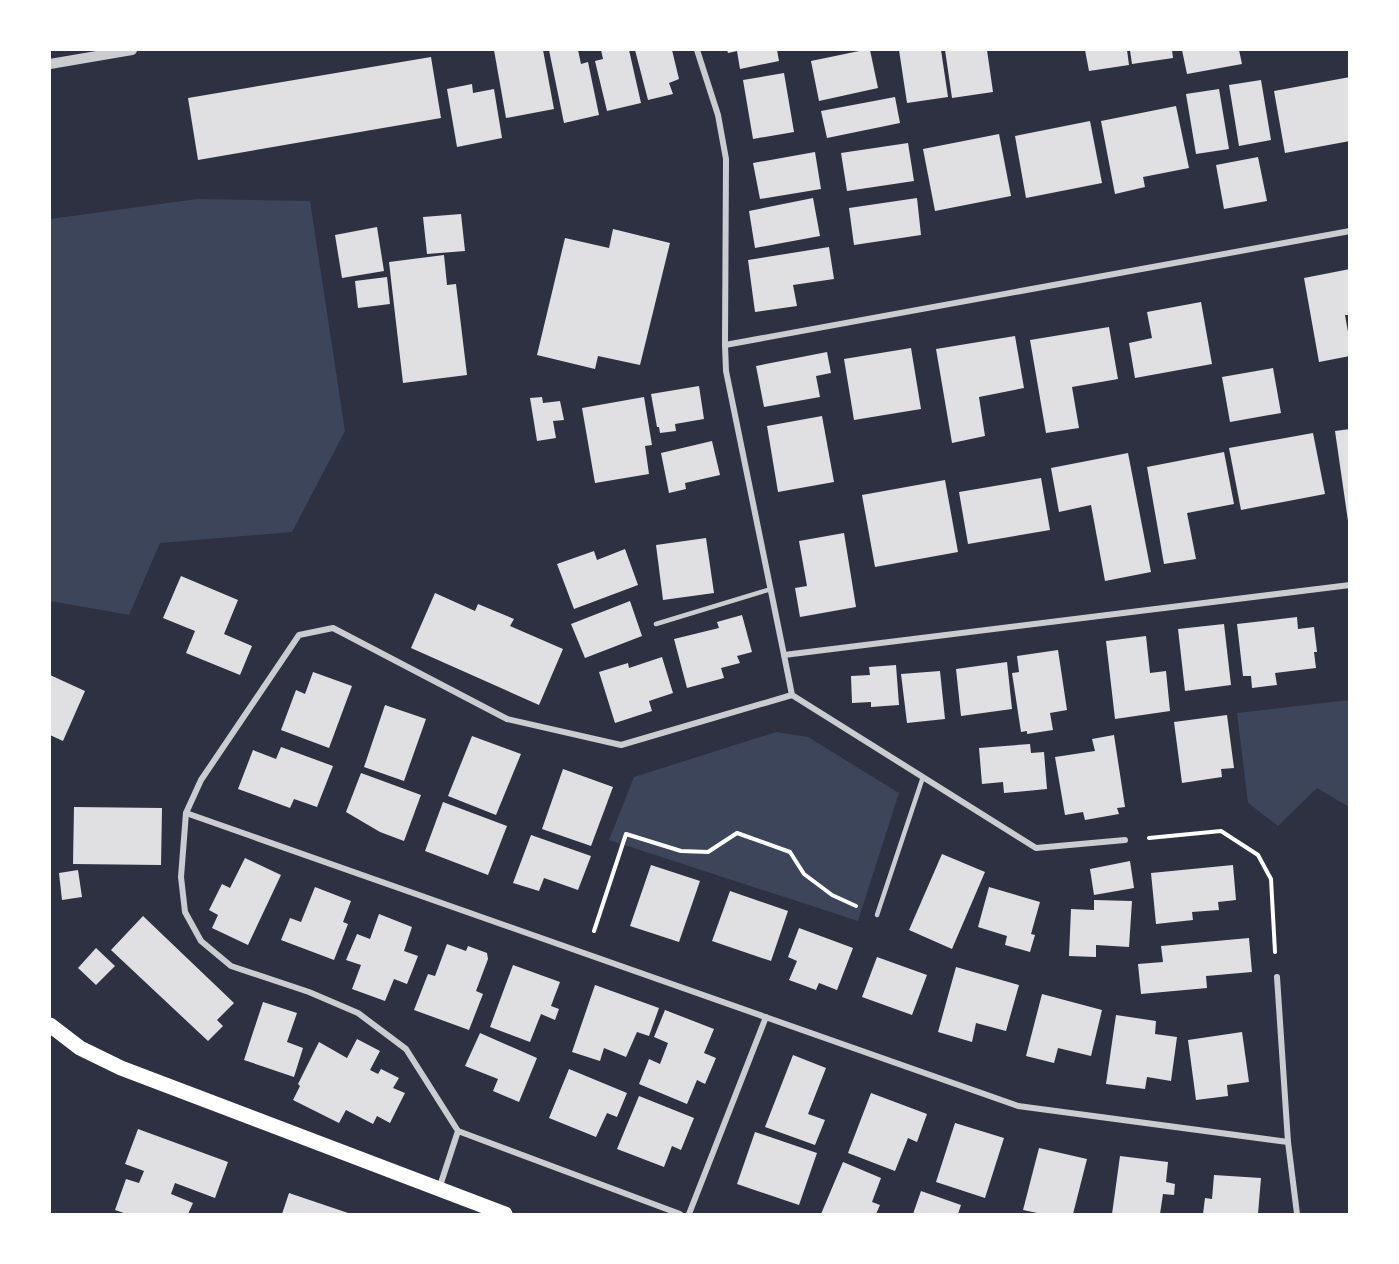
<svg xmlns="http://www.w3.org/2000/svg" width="1399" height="1264" viewBox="0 0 1399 1264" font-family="Inter,sans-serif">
<rect width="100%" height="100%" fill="#2d3142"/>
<g fill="#3c4559">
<path d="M197,199L310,201L345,431L292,532L160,543L129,615L50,601V219Z"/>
<path d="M1349,700V807L1317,788L1278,826L1248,803L1237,713Z"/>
<path d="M776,732L808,737L899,793L858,921L609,840L634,777Z"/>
</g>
<g fill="#e0e0e3">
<path d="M494,50H543L554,109L506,118Z"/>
<path d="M549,50H578L581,64L588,62L599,115L564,123Z"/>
<path d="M601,50H629L641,103L607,111L595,61L603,59Z"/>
<path d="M635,50H672L679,79L669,83L673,94L648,100Z"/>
<path d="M727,50H777L779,61L740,69L737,51L728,53Z"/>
<path d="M864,50H870L878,88L819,101L811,61Z"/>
<path d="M899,50H941L948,97L907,103Z"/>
<path d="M945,50H987L993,92L952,98Z"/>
<path d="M1085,50H1127L1129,65L1089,71Z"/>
<path d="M1130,50H1172L1173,58L1132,64Z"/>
<path d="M1182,50H1239L1242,64L1187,74Z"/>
<path d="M431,57L441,118L198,160L188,98Z"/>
<path d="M784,73L794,132L753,139L743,80Z"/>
<path d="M1350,77V141L1285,153L1274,91Z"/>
<path d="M1261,80L1271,140L1239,146L1229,85Z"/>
<path d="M472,84L473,93L494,89L502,138L457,147L447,89Z"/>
<path d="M1219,89L1229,149L1196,154L1186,94Z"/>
<path d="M895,97L900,123L827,138L821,111Z"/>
<path d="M1176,106L1189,168L1143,177L1145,187L1115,194L1101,121Z"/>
<path d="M1090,121L1102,183L1026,198L1015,136Z"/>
<path d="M999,134L1011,196L935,211L923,149Z"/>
<path d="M908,143L914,181L847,191L841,153Z"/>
<path d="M815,152L821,189L760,199L753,163Z"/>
<path d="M1258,157L1267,201L1224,209L1216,165Z"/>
<path d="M813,198L820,236L755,248L749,211Z"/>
<path d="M917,198L921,235L854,245L849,208Z"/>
<path d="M461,214L465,251L427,254L423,217Z"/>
<path d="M377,227L384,271L342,278L335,235Z"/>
<path d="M613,229L670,243L640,365L598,356L595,369L537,355L565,238L609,248Z"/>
<path d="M829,247L834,279L793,285L797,306L755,312L748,260Z"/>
<path d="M444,255L447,285L456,284L467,375L403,383L389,262Z"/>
<path d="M1350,269V315H1345L1350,343V356L1319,362L1304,278Z"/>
<path d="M387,277L390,304L358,308L355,281Z"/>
<path d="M1201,302L1212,364L1135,378L1129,343L1152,338L1147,312Z"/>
<path d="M1109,327L1118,379L1072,387L1079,428L1046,433L1030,340Z"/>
<path d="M1015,336L1024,388L979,397L985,436L952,443L936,349Z"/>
<path d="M911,348L921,409L854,420L844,359Z"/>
<path d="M827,352L831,373L816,376L820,397L764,407L756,366Z"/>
<path d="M1273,368L1281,413L1230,422L1222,377Z"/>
<path d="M699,386L704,419L675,424L676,431L660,433L659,427H657L651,394Z"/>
<path d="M542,397L543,403L560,401L564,420L553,421L556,438L537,441L530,398Z"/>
<path d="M644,397L652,445L645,446L649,474L595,483L582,408Z"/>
<path d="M822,416L834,482L778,492L767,426Z"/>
<path d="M1350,429V521H1348L1335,431Z"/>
<path d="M1313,433L1325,494L1241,510L1229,448Z"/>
<path d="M712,441L720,475L685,483L686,489L669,493L661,453Z"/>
<path d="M1224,452L1234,504L1187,513L1196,559L1164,564L1147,467Z"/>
<path d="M1128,453L1151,572L1105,581L1091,505L1059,512L1051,468Z"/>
<path d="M1041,478L1050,530L968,544L959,492Z"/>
<path d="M945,480L958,552L875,567L862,495Z"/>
<path d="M844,533L856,607L800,617L795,588L807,586L799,541Z"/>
<path d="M706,538L714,593L663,600L656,545Z"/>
<path d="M625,549L638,585L574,609L557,564L594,551L597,560Z"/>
<path d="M181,576L238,600L224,634L252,646L240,675L186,653L195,631L163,618Z"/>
<path d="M435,593L475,611L478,604L514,619L510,626L563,649L539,705L411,648Z"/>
<path d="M630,601L642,636L585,658L571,624Z"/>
<path d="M742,615L752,652L737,656L740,663L721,668L724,678L687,688L674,639L719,628L717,622Z"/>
<path d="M1297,617L1298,629L1314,627L1317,652H1314L1316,668L1275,673L1277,685L1252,688L1251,676H1243L1237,624Z"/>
<path d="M1224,624L1231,685L1185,691L1178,629Z"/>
<path d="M1146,636L1150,673L1166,671L1170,711L1115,719L1106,641Z"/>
<path d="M1058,650L1067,710L1050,713L1053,730L1027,734V731L1021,732L1012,673L1019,672L1017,656Z"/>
<path d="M662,657L673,693L649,701L652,711L615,723L599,672L628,663L629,668Z"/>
<path d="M1007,662L1012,709L961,716L956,669Z"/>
<path d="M896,665L899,705L871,707V702L852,703L851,676L870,675L869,667Z"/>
<path d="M940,671L945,719L907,723L901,674Z"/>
<path d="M313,672L352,686L329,748L281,730L296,690L305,694Z"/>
<path d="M50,675L85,691L63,741L50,735Z"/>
<path d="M385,705L426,719L404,781L364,767Z"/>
<path d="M1227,715L1234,768L1221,769L1222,777L1182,783L1174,722Z"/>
<path d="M1114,735L1125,807L1117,808L1119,814L1085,820L1083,812L1065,815L1055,757L1095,751L1092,739Z"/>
<path d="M472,736L521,754L496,815L448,796Z"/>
<path d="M1030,744L1031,753L1044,752L1047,789L1004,793L1003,782L982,784L979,748Z"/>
<path d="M281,747L333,766L317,807L294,799L290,808L238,789L253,750L276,759Z"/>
<path d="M563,769L613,787L591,846L542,829Z"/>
<path d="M361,773L421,795L404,841L380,832L346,812Z"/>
<path d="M443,802L507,826L488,875L425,851Z"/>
<path d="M74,807L162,808L161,865L73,864Z"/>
<path d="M531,835L591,856L578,890L544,878L539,891L513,883Z"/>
<path d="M942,854L985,872L952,949L909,930Z"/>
<path d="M245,858L281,875L248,945L212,928L218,915L209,910L222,884L230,888Z"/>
<path d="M1130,861L1134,888L1094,895L1090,869Z"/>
<path d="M651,865L700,881L679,942L630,926Z"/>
<path d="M1233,865L1236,900L1218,902L1219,910L1192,912L1193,920L1156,924L1151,873Z"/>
<path d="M78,870L82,897L62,900L59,873Z"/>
<path d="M315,887L351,901L343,922L348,924L334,960L281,940L290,918L301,922Z"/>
<path d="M989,887L1040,902L1031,934L1035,935L1030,952L1005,945L1007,936L978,927Z"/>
<path d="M730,891L788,911L771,961L712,941Z"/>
<path d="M1094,900L1132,901L1129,947L1096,945V957L1069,956L1071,909L1094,910Z"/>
<path d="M379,914L412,927L404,951L418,956L407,984L394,979L385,1001L352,989L361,965L346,960L357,934L370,939Z"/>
<path d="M143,916L234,1003L217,1020L223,1026L208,1041L111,950Z"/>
<path d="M799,928L853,948L837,990L819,983L816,990L789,980L797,961L788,957Z"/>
<path d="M1249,938L1252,972L1206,976L1207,988L1141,994L1138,964L1163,962L1161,946Z"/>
<path d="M447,944L466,951L468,946L487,953L488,959L476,991L483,994L469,1030L414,1010L428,974L435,976Z"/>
<path d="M96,948L115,966L96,985L78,968Z"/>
<path d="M877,957L927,975L912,1015L862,997Z"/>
<path d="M513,965L560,982L551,1006L559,1009L555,1020L541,1014L530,1042L490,1027Z"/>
<path d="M956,967L1019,985L1006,1031L976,1023L972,1042L938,1032Z"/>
<path d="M595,985L659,1008L649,1036L637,1032L626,1057L604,1048L600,1061L572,1052Z"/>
<path d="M1042,994L1102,1010L1091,1056L1058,1048L1054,1063L1026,1056Z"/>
<path d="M263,1002L297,1013L287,1042L303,1048L294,1077L244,1060Z"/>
<path d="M665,1010L714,1029L704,1053L716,1058L705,1084L697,1080L687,1104L639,1084L649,1059L660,1064L668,1043L654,1037Z"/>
<path d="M1116,1015L1156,1021L1155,1034L1177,1037L1171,1081L1147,1077L1145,1089L1106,1084Z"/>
<path d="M1242,1032L1249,1082L1227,1085L1228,1096L1196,1100L1188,1040Z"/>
<path d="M480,1033L537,1058L519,1102L493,1091L498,1079L465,1066Z"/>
<path d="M357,1039L380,1051L370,1070L378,1074L381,1069L399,1078L393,1088L405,1093L390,1123L377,1116L373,1124L346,1110L339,1123L293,1100L300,1086L298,1084L319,1042L347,1058Z"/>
<path d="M793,1055L826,1068L808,1114L825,1120L815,1145L765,1127Z"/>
<path d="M569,1069L627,1093L617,1117L607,1113L596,1137L549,1118Z"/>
<path d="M871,1093L927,1114L917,1142L908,1138L895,1171L848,1153Z"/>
<path d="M639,1096L694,1118L681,1150L672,1146L664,1167L617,1149Z"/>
<path d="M955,1123L1004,1138L985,1198L936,1182Z"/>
<path d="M138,1129L228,1162L215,1198L175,1183L171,1194L193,1203L188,1214H127L115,1210L126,1179L139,1183L144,1171L125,1164Z"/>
<path d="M755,1132L817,1153L799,1205L737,1184Z"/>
<path d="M1039,1148L1087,1159L1073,1214H1042L1023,1210Z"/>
<path d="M1120,1156L1168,1162L1166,1182L1175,1184L1174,1195L1163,1194L1160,1214H1112Z"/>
<path d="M843,1162L881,1178L872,1202L880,1205L876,1214H821Z"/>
<path d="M1214,1175L1261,1178L1258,1214H1203L1205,1198L1212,1199Z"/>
<path d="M921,1191L961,1205L958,1214H913Z"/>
<path d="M289,1193L351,1214H282Z"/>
</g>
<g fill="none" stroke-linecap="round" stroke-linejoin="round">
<g stroke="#fff" stroke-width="4">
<path d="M1149,838L1221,831L1258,855L1271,879L1275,952"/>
<path d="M594,931L626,834L681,851L708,852L737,833L790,852L804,874L832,895L856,906"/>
</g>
<g stroke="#caccd0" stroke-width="4.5">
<path d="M656,624L771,589"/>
<path d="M877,915L923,777"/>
</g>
<g stroke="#caccd0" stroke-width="6">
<path d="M697,50L718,115L726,159L725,345L726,371L784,655L792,695L1036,848L1125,840"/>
<path d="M725,345L1350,231"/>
<path d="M784,655L1350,585"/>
<path d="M186,813L1018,1106L1288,1142"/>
<path d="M1277,977L1288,1142L1297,1214"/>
<path d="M458,1131L680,1214"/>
<path d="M439,1189L458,1131L406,1049L358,1013L309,992L231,966L201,941L185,912L181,877L186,813L201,780L299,635L333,628L507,719L621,745L792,695"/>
<path d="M689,1214L766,1017"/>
</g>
<path stroke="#caccd0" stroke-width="10" d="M50,64L132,50"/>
<path stroke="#fff" stroke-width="15" d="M50,1025L80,1048L121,1068L505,1214"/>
</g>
<rect width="1399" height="1264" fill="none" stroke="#ffffff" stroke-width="102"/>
</svg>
